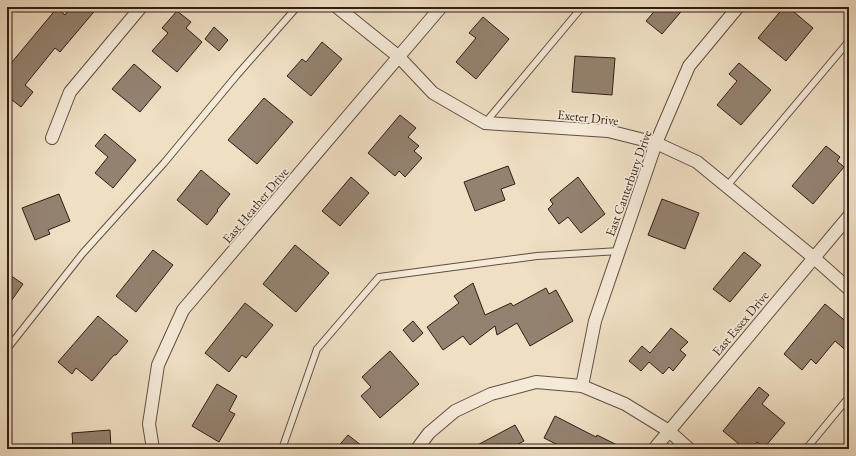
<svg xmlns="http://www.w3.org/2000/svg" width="856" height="456" viewBox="0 0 856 456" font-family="'EB Garamond',serif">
<rect width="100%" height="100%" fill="#efdfc3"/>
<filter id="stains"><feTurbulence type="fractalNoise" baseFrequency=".005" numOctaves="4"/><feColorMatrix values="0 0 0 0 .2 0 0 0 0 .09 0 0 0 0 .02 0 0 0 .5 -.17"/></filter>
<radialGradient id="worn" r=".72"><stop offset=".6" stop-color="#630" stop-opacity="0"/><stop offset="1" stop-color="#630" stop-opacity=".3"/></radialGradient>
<g fill="#948270" stroke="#311d16">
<path d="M71,7H98L60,52L55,48L25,85L33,92L21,107L7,96V68L57,8L65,15Z"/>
<path d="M658,7H685L662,34L646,21Z"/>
<path d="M784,7H788L813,28L786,61L758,38Z"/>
<path d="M177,11L191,22L186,28L202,42L177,72L152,51L168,33L162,28Z"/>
<path d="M483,17L509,39L476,79L456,62L476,38L469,33Z"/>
<path d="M214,27L228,40L219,51L205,39Z"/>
<path d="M322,42L342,59L311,96L287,76L302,59L306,62Z"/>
<path d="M575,56L615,58L612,95L572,92Z"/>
<path d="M739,63L771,90L741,125L717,105L737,81L729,74Z"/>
<path d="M134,64L161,87L140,112L112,89Z"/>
<path d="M264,98L293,122L257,164L228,140Z"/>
<path d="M400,115L416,128L408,137L419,146L414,151L422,158L405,177L399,171L395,176L368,153Z"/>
<path d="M105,134L136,160L113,188L95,173L108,157L95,146Z"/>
<path d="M826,146L840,157L837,161L844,167L813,204L792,186Z"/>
<path d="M508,166L515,184L501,189L505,200L475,211L464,182Z"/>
<path d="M201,170L230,194L217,210L218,211L207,225L177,200Z"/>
<path d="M351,177L369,193L340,226L322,211Z"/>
<path d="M578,177L605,214L581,233L568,217L559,224L548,209L553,204L550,200Z"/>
<path d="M59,194L70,221L48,230L50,234L35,240L22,208Z"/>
<path d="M662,199L699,213L685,249L648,235Z"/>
<path d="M295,245L329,273L296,312L263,284Z"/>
<path d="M153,250L173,265L136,312L116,296Z"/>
<path d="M744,252L761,265L730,302L713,289Z"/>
<path d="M7,273L23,284L7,307Z"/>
<path d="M473,283L485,315L511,303L513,306L546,288L549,294L556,290L573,321L530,346L517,323L497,335L495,326L470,345L463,336L443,350L427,327L459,303L454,296Z"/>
<path d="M245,303L273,325L246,358L242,355L229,372L205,353Z"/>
<path d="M825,304L849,324V353L835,341L816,364L811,359L802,370L784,354Z"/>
<path d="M98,316L128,341L116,355H114L92,381L76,368L72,374L58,362Z"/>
<path d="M413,321L423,333L413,342L403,330Z"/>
<path d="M671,328L688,342L680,350L686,355L673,371L669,367L663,374L649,362L641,371L629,361L642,346L650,353Z"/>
<path d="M390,351L419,384L380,418L361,396L371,387L362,377Z"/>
<path d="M217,384L237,396L229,411L235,414L219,442L192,426Z"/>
<path d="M759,387L769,395L762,404L785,423L764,448L757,442L751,449H745L723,431Z"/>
<path d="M555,416L596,437L597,435L625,449H556L558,445L544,438Z"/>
<path d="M515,425L524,441L509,449H470Z"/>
<path d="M110,430L111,449H73L72,433Z"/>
<path d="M348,435L366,449H336Z"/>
</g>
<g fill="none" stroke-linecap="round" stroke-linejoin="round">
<defs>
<g id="service">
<path d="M485,123L582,7"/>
<path d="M727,186L849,41"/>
<path d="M7,349L83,253L164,163L237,75L297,7"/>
<path d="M282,449L317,349L379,277L537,256L619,251"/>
<path d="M806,449L849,397"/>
</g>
<g id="minor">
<path d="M337,7L399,57L433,93L485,123L608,131L656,143L697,162L813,257L849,289"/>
<path d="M52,138L70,92L141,7"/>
<path d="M582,386L595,321L656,143L689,66L738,7"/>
<path d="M153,449L149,424L158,365L183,310L441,7"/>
<path d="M417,449L429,433L455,411L491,394L536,382L582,386L625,404L669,431L689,449"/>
<path d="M654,449L849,216"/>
</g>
</defs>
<use href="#service" stroke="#604e41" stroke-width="8"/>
<use href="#minor" stroke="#604e41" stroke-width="14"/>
<use href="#service" stroke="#f5ead8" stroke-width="6"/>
<use href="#minor" stroke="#f5ead8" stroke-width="12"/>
</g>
<g text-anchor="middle" stroke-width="3.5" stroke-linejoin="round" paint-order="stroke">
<g font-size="13" fill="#311d16" stroke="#f5ead8">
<text transform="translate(588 117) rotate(6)" y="5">Exeter Drive</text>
<text transform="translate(628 183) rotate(-70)" y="5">East Canterbury Drive</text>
<text transform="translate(255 205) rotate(-50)" y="5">East Heather Drive</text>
<text transform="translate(740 323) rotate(-50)" y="5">East Essex Drive</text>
</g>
</g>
<rect width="856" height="456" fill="none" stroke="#efdfc3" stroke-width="24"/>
<rect x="8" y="8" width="840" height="440" fill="none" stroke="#311d16" stroke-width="2"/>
<rect x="12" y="12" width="832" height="432" fill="none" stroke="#311d16"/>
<rect width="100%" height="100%" filter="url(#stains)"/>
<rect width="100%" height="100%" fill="url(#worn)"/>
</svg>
